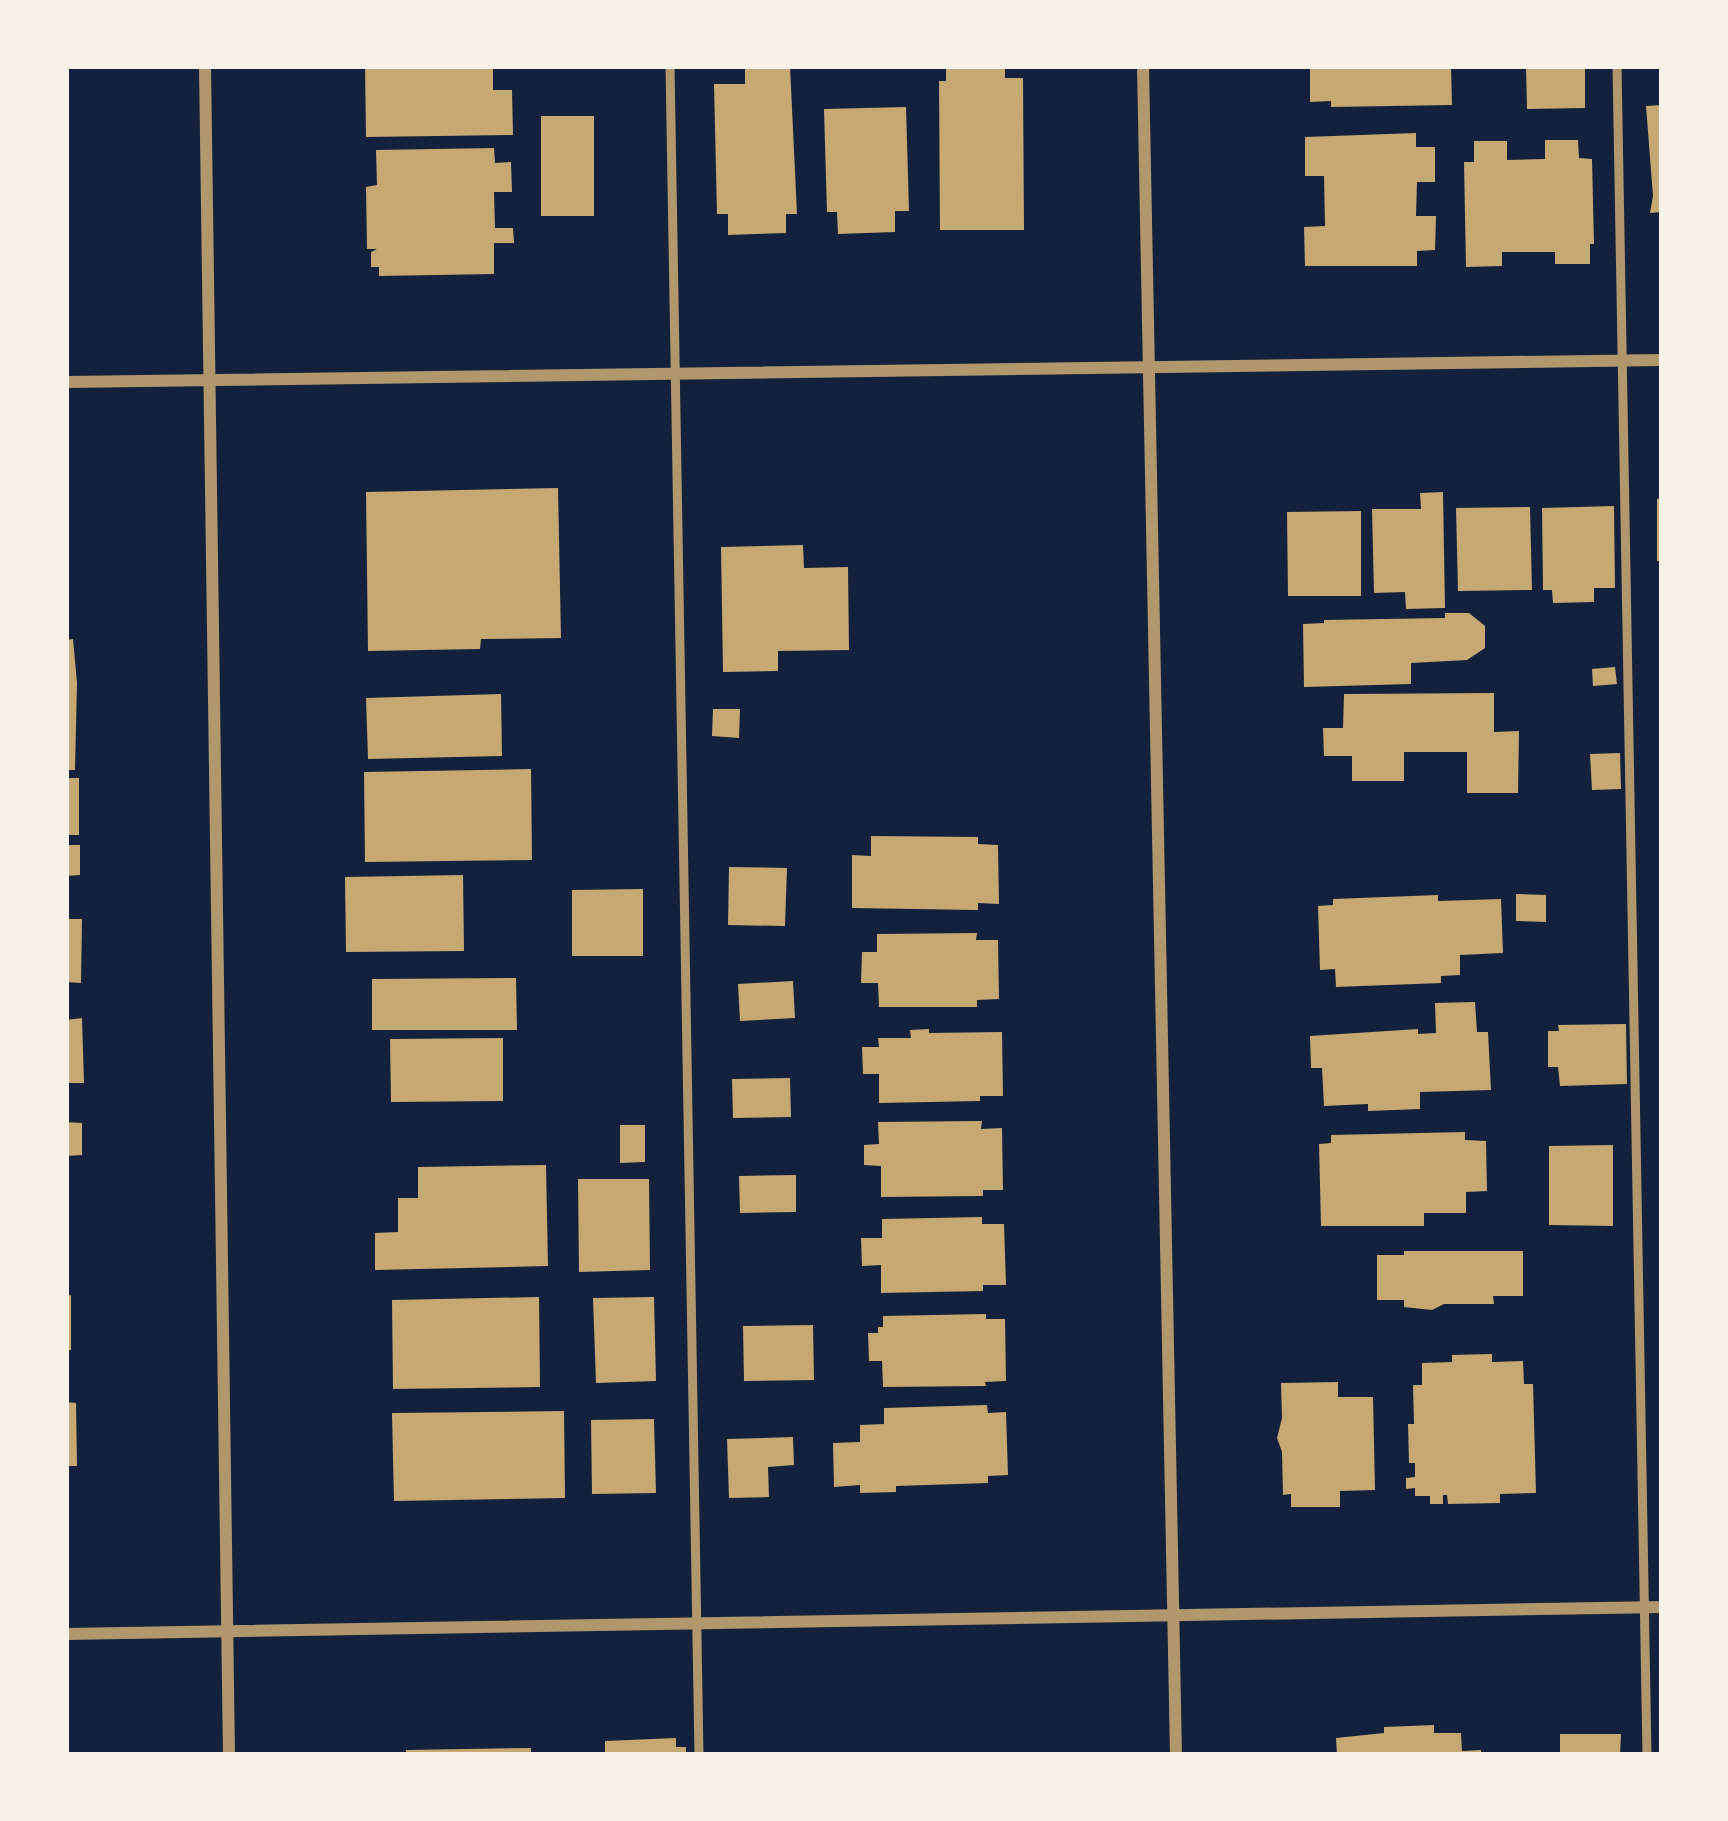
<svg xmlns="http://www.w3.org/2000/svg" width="1728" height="1821" viewBox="0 0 1728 1821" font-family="'Work Sans',sans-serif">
<rect width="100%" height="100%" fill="#14213d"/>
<g fill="#c6a872">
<path d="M365,66H493V90H512L513,135L366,137Z"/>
<path d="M745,66H790L797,214H786V233L728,235V214H717L714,84H745Z"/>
<path d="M946,66H1005V78H1023L1024,230H940L939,81H946Z"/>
<path d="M1310,66H1451L1452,105L1331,107V101L1310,102Z"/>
<path d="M1526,66H1585V108L1527,109Z"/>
<path d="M1662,105V212L1650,213L1653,196L1646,106Z"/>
<path d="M906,107L909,211H895V232L838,234L837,212H827L824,109Z"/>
<rect x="541" y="116" width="53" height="100"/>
<path d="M1416,133V147H1435V182H1417L1416,216H1436L1435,250L1417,251V266H1305L1304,227L1325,226L1324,176H1305V137Z"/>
<path d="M1545,140H1578L1579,158L1592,159L1594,244H1590V264H1555V252H1502V266L1466,267L1464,162H1474V141H1507V160L1545,159Z"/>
<path d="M494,148L495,163L511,162L512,192H494L495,228H513L514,243H494V274L379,276V267H371V252L377,249H367L366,187L377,185L376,150Z"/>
<path d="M558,488L561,638L481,639L480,649L368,651L366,492Z"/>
<path d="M1443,492L1445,608L1406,609L1405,592L1374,593L1372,509H1421L1420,493Z"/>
<path d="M1662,498V561H1657V499Z"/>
<path d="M1614,506L1615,588H1594V602L1553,603L1552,590H1543L1542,508Z"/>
<path d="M1530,507L1532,590L1458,591L1456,508Z"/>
<path d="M1361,511V596H1288L1287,512Z"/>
<path d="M803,545L804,568L848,567L849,650L778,651V671L723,672L721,547Z"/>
<path d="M1445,613H1469L1485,626V648L1467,660L1411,663V684L1304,687L1303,624L1324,623V620L1445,618Z"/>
<path d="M73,639L77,683L75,770H66V640Z"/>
<path d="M1615,667L1617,684L1593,686L1592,669Z"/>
<path d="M1494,693V732L1519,731L1518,793H1467V752H1404V781H1352V756H1324L1323,728H1343L1344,694Z"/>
<path d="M501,694L502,756L368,759L366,698Z"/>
<path d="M713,709H740L739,738L712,736Z"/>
<path d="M1620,753L1621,789L1592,790L1590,754Z"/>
<path d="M531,769L532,860L365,862L364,772Z"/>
<rect x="66" y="778" width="13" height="57"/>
<path d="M871,836L978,837V844L998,845L999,904L978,903V910L852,908V855L871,856Z"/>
<path d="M66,845H80V875L66,876Z"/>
<path d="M729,867L787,868L785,926L728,925Z"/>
<path d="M463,875L464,951L346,952L345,877Z"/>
<path d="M643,889V956H572V890Z"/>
<path d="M1516,894L1546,895V922L1516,921Z"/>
<path d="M1438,895V901L1501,899L1503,953L1460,955V975L1441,976V983L1336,987L1335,969L1320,970L1318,906L1333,905V899Z"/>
<path d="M66,919H82L81,983L66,982Z"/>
<path d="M977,933L976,940H998L999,999L977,1000V1007H879L878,983H861L862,952H877V934Z"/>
<path d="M516,978L517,1030H372V979Z"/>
<path d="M793,981L795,1018L740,1021L738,984Z"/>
<path d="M1475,1002L1477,1032H1488L1491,1090L1420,1092V1109L1368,1111V1104L1324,1106L1322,1068H1311L1310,1036L1418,1029V1034L1436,1033L1435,1003Z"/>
<path d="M82,1018L84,1083H66V1020Z"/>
<path d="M1626,1024L1627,1084L1560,1086L1558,1067H1548V1031H1559L1558,1025Z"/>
<path d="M929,1029V1033L1002,1032L1003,1096H980V1101L879,1103V1074H863L862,1047H879L878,1038H911L910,1030Z"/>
<path d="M503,1038V1101L391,1102L390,1039Z"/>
<path d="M790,1078L791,1117L733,1118L732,1079Z"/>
<path d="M982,1121L981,1129L1002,1128L1003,1190H983V1196L881,1197V1166L864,1165V1145L879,1144L878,1122Z"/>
<path d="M66,1122L82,1123V1155L66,1156Z"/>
<path d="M620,1125H645V1162L620,1163Z"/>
<path d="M1465,1132V1140L1486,1141L1487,1191L1466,1192V1213H1424V1226H1321L1319,1144L1331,1143V1135Z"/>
<path d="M1613,1145V1226L1549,1225V1146Z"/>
<path d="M546,1165L548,1266L375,1270V1233L398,1232V1198H418V1167Z"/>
<path d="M796,1175V1212L740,1213L739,1176Z"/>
<path d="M578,1179H649L650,1270L579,1272Z"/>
<path d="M982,1217V1224H1004L1006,1285H983V1291L881,1293V1265L862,1266L861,1238H882V1219Z"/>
<path d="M1404,1251H1523V1296H1493L1494,1304H1444L1432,1310L1404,1307V1300H1377V1255H1404Z"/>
<path d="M71,1295V1350H66V1296Z"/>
<path d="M539,1297L540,1387L393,1389L392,1300Z"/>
<path d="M654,1297L656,1381L596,1383L593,1298Z"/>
<path d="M986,1314V1319H1005L1006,1381L985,1382L986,1386L883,1387L882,1361H869L868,1333H878V1327H883V1316Z"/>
<path d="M813,1325L814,1380L744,1381L743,1326Z"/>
<path d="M1492,1354V1362L1523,1361L1524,1384H1533L1536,1493L1500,1494V1503L1448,1504L1447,1495H1443V1504H1430V1496H1415V1488L1406,1489V1478L1415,1477V1463H1409L1408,1424H1414L1413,1385H1422V1363L1452,1362V1355Z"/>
<path d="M1338,1382V1397H1373L1375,1490L1340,1491V1507H1291V1494L1283,1495L1282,1452L1277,1438L1282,1418L1281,1383Z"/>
<path d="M66,1402L76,1403L77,1466H66Z"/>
<path d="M987,1405L988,1413L1006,1412L1008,1475L988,1476V1483L896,1486V1492L860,1493V1485L834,1487L833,1443L860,1442V1425L884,1424V1408Z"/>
<path d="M564,1411L565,1498L394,1501L392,1413Z"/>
<path d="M654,1419L656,1493L592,1494L591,1420Z"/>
<path d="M793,1437L794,1465L768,1467L769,1497L729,1498L727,1439Z"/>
<path d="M1434,1725V1733H1461L1462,1751L1481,1750V1755H1337L1336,1738L1384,1733V1727Z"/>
<path d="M1560,1734H1621L1620,1755H1560Z"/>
<path d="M676,1738V1747H686V1755H605V1741Z"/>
<path d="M531,1748V1755H406V1750Z"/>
</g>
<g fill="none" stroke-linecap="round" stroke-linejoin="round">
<g stroke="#b1986c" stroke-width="9">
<path d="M670,66L699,1755"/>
<path d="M1617,66L1647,1755"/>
</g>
<g stroke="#b1986c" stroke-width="12">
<path d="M205,66L229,1755"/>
<path d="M1143,66L1176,1755"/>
<path d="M66,382L1662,360"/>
<path d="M66,1634L1662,1607"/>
</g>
</g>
<rect width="1728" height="1821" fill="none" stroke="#f6f1e7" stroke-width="138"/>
</svg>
